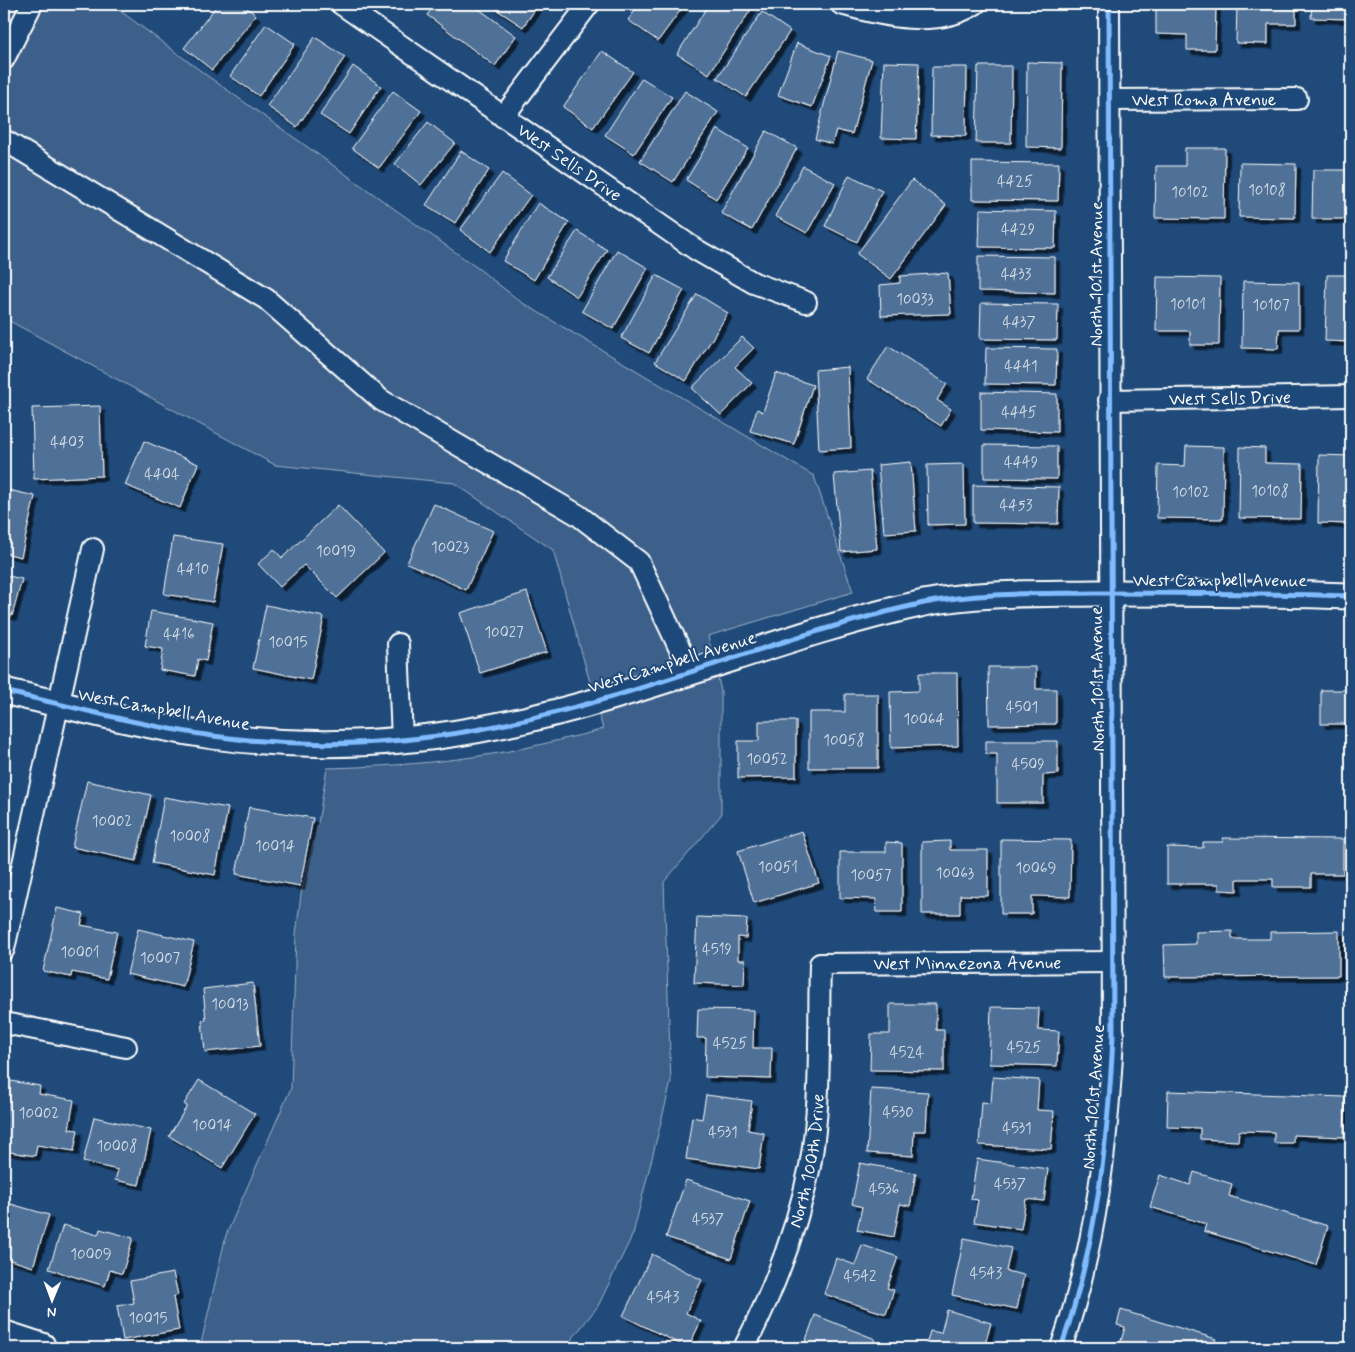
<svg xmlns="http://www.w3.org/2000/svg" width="1355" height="1352" viewBox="0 0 1355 1352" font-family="Mynerve,sans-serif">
<defs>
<filter id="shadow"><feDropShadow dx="4.5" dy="4.5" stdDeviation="0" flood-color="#0009"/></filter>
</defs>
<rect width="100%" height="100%" fill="#1f4a7a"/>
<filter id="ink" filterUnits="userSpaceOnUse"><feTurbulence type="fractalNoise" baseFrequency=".02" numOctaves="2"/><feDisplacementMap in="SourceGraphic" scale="10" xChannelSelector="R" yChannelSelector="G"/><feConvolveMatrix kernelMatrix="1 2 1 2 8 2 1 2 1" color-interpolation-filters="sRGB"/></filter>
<g filter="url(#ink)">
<path fill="#3c618b" stroke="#9eb0c5" d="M4,4H111L209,77L479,269L521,302L814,476L853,592L708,636L721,691V815L664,882L671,1082L633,1234L598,1306L565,1348H200L226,1235L291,1088L296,934L301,894L318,823L327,768C404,766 480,760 555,741C571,737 588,734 603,729L553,550L454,483L275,465L4,318Z"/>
<g fill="#507197" stroke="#fff" filter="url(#shadow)">
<path d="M218,4H242L256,15L212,70L184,48Z"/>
<path d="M435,4H472L516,36L495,66L427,15Z"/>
<path d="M488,4H539L523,27Z"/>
<path d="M640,4H685L658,41L628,20Z"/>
<path d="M709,4H745L752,8L709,74L677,54Z"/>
<path d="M1156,4H1216L1215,50H1187V35L1156,34Z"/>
<path d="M1237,4H1296V24H1268V44L1236,43Z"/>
<path d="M1312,4H1351V19L1311,18Z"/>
<path d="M762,12L790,31L746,97L717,78Z"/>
<path d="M266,24L295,44L259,96L230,76Z"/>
<path d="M315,37L345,57L297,127L267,106Z"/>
<path d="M797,43L831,56L812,107L778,95Z"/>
<path d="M602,51L633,72L593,128L563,107Z"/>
<path d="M838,51L872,60L852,134L836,130L832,144L815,139Z"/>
<path d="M884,62L919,63L916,139L881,138Z"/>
<path d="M1027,62L1062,63L1061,148L1026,147Z"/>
<path d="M353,66L381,86L349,134L320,115Z"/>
<path d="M978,66H1012L1011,143H976Z"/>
<path d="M932,67H967L966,136L931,135Z"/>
<path d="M642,78L672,97L634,154L605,135Z"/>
<path d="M393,91L421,111L379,168L352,148Z"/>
<path d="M685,91L718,112L673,182L640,161Z"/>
<path d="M428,122L455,143L421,185L395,164Z"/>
<path d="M717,129L748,148L716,199L686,180Z"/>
<path d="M766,131L797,148L752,230L721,213Z"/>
<path d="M1185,148H1225L1224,219L1155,218L1156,166H1185Z"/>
<path d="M461,151L489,170L455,223L426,205Z"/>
<path d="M972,162L1059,163L1058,201L972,200Z"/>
<path d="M1240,163L1296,164L1295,218L1239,217Z"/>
<path d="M803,166L835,183L807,233L775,216Z"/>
<path d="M1313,170H1348V182H1351V219H1312Z"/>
<path d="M502,173L531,195L490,252L460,230Z"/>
<path d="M849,175L882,191L857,242L825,226Z"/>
<path d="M912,180L946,205L891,279L857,254Z"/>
<path d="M538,203L569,222L534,280L503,261Z"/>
<path d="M980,209L1056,211L1055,248L979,247Z"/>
<path d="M577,231L607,250L577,297L547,277Z"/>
<path d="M617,250L648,268L613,329L582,311Z"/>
<path d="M978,256L1055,257V293L978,291Z"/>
<path d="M948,273L951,314L881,316L880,285L900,283V276Z"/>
<path d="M656,275L684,290L649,353L621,338Z"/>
<path d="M1327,275H1351V342L1325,341Z"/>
<path d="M1157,277L1220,278L1219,345H1190V331H1156Z"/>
<path d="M1243,281L1299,282V329H1279L1278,349L1242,348Z"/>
<path d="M697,294L728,313L686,381L655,362Z"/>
<path d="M981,303L1058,304L1057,340L980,339Z"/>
<path d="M742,337L754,348L735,367L752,383L721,415L692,388Z"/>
<path d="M888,346L947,384L937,400L951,409L941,426L867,379Z"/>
<path d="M986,348L1057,349L1056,385L985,384Z"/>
<path d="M848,367L851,448L819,450L815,370Z"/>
<path d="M776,373L813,385L794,444L750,431L757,409L763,412Z"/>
<path d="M981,392L1057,394V432L981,430Z"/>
<path d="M100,406L102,476L34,479L32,408Z"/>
<path d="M144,441L198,464L180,508L125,485Z"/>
<path d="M984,445L1057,446V479L984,478Z"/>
<path d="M1186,446L1224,447L1223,519L1157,518L1158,465L1185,466Z"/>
<path d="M1240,447L1265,448V463L1302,464L1301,519L1239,518Z"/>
<path d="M1319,455L1351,456V524L1318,523Z"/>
<path d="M911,462L916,531L884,533L878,465Z"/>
<path d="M964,464L965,524L928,525L927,465Z"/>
<path d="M870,471L877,549L841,552L834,474Z"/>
<path d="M973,485L1059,487L1058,524L973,523Z"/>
<path d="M4,489L35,496L21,557L4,553Z"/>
<path d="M434,504L493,531L466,590L407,563Z"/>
<path d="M338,505L384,553L337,598L304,565L280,587L258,564L274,549L282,558Z"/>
<path d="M173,537L223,544L213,602L164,594Z"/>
<path d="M4,575L22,579L12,616L4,614Z"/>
<path d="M527,592L547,652L480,673L460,613Z"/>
<path d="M266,605L324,617L311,680L253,668Z"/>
<path d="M151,611L213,622L206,661L198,659L195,676L160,670L163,649L145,646Z"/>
<path d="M988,667H1036V689H1056V724L989,725Z"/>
<path d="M919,673H957L958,746L891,748L890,692L919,691Z"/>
<rect x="1321" y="690" width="30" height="34"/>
<path d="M845,694H878V768H809V712H845Z"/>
<path d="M759,721H796V777L738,778V741H759Z"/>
<path d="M986,741H1058V774L1043,775V803H997V754H986Z"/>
<path d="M87,781L151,795L136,861L72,847Z"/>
<path d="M164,797L228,808L215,875L152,863Z"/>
<path d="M249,807L313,818L300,886L236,874Z"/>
<path d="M802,831L819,883L754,903L738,851Z"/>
<path d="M1223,838L1343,839V874H1311V887H1273V879H1237V891L1219,890V884H1167V847L1203,848V842H1223Z"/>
<path d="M1001,839L1071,840L1070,897L1032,896V914H1001Z"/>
<path d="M950,841V850H988V896L960,895V914H922V842Z"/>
<path d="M886,842L902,843V912H877L876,899L840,898V852H886Z"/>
<path d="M57,908L84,914L81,925L117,932L107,979L72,972L71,977L43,971Z"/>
<path d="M697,917L747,919L746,938L738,937V960H745L744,985L694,983Z"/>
<path d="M138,929L194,942L183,987L127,974Z"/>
<path d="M1232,931V939H1270V932L1339,931V976L1165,977L1164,945L1196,944V932Z"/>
<path d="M253,983L260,1046L205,1052L202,1020H206L203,989Z"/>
<path d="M890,1004H936V1030H944V1071L870,1070L871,1034H890Z"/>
<path d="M991,1007L1039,1008L1038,1030L1059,1031L1057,1066L989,1064Z"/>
<path d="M698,1009L754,1010L753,1048H772L771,1079L705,1077L706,1038H697Z"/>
<path d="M993,1077L1039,1080L1037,1110L1054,1111L1051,1149L979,1145L982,1102L991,1103Z"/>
<path d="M199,1080L255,1114L222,1168L169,1136L187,1106L184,1104Z"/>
<path d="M11,1081L40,1086L39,1094L74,1100L69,1129L78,1130L74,1151L37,1145L35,1156L4,1151V1125Z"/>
<path d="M871,1089L928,1092L926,1131H914L913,1156L867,1153Z"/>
<path d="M1168,1091L1345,1097L1344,1137L1293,1135V1143H1274V1132L1239,1131L1238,1141L1200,1139V1128L1167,1127Z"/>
<path d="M706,1095L752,1101L748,1130L764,1133L759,1169L686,1159L692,1117L702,1119Z"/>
<path d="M94,1117L151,1130L139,1185L115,1180L118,1170L83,1162Z"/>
<path d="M977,1159L1048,1169L1044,1201L1026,1199L1021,1229L974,1222L978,1200L971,1199Z"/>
<path d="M860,1163L916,1173L910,1206L900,1204L894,1237L857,1230L862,1207L852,1204Z"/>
<path d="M1194,1172L1232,1184L1229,1196L1328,1226L1316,1265L1204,1231L1206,1224L1150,1207L1160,1175L1190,1185Z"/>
<path d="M686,1180L750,1201L731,1259L666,1237Z"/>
<path d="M4,1202L49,1215L33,1267L4,1258Z"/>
<path d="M63,1225L98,1235L100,1229L133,1238L122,1274L110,1270L105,1286L49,1269Z"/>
<path d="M964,1238L1011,1248L1006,1271L1024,1275L1017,1309L952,1295Z"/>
<path d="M862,1245L898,1257L887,1288L894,1290L886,1314L824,1294L836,1258L855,1265Z"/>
<path d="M652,1254L702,1280L686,1313L701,1321L688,1348L623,1316Z"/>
<path d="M173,1273L178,1295L173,1297L179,1330L123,1340L117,1306L134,1303L130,1281Z"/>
<path d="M947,1310L991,1323L984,1348H925L930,1331L941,1333Z"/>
<path d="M1121,1310L1216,1339L1213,1347L1217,1348H1119L1125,1327L1117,1325Z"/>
<path d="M815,1315L875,1339L871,1348H803Z"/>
<path d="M618,1340L630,1348H612Z"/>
</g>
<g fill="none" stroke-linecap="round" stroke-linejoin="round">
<defs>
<g id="minor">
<path id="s1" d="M341,4L695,249L754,283L806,302"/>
<path d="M841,4C882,16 937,29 975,4"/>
<path d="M4,59L32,4"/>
<path id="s2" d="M1110,100L1297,99"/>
<path d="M503,117L589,4"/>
<path d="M4,140L266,299L381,400L578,515L639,562L690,671"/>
<path id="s3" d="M1109,400L1351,396"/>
<path d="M398,644L402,740"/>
<path d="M4,949L93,549"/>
<path d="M4,1023L126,1047"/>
<path d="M4,1331L44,1344"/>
<path id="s4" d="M744,1348C774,1290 797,1229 810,1166C822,1100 818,1030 820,964L1113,962"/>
<path d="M1061,1348C1096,1247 1108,1142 1113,1036L1109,4"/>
</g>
<path id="tertiary" d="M4,691C73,707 142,726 213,736C308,749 406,745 501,725C645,696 781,634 924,603C981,592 1039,594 1096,593C1181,593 1266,593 1351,596"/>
</defs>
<use href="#minor" stroke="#fff" stroke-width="24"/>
<use href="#tertiary" stroke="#fff" stroke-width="29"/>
<use href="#minor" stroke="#1f4a7a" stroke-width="20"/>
<use href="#tertiary" stroke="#1f4a7a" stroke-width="25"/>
<defs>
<g id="cycleway">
<path d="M4,691C73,707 142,726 213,736C308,749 406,745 501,725C645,696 781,634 924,603C981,592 1039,594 1096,593C1181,593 1266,593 1351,596"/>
<path d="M1061,1348C1096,1247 1108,1142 1113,1036L1109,4"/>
</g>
</defs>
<use href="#cycleway" stroke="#1f4a7a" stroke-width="8"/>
<use href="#cycleway" stroke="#80bcff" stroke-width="5"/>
</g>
</g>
<g text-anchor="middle" stroke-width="4" stroke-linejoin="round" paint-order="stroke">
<g font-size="15" fill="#d3dce5">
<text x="1015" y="186">4425</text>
<text x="1267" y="195">10108</text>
<text x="1190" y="197">10102</text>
<text x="1018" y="234">4429</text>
<text x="1016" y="279">4433</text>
<text x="915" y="304">10033</text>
<text x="1188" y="309">10101</text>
<text x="1271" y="310">10107</text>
<text x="1019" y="327">4437</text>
<text x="1021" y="371">4441</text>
<text x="1019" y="417">4445</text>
<text x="67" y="447">4403</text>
<text x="1021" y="467">4449</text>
<text x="162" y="479">4404</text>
<text x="1270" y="496">10108</text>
<text x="1191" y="497">10102</text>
<text x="1016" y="510">4453</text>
<text x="450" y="552">10023</text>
<text x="336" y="556">10019</text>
<text x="193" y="574">4410</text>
<text x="504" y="637">10027</text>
<text x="179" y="639">4416</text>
<text x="288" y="647">10015</text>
<text x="1022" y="712">4501</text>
<text x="924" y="724">10064</text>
<text x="844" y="745">10058</text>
<text x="767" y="764">10052</text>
<text x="1028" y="769">4509</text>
<text x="112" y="826">10002</text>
<text x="190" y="841">10008</text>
<text x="275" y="851">10014</text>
<text x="778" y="872">10051</text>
<text x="1036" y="873">10069</text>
<text x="955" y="878">10063</text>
<text x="871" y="880">10057</text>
<text x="717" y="954">4519</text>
<text x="80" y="957">10001</text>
<text x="160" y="963">10007</text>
<text x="230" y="1009">10013</text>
<text x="730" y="1048">4525</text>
<text x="1024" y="1052">4525</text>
<text x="907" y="1057">4524</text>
<text x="898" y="1117">4530</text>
<text x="39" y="1118">10002</text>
<text x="212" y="1130">10014</text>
<text x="1017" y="1133">4531</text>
<text x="723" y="1137">4531</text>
<text x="117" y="1151">10008</text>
<text x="1010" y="1189">4537</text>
<text x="884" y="1194">4536</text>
<text x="708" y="1224">4537</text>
<text x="91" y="1259">10009</text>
<text x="986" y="1278">4543</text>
<text x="860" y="1281">4542</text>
<text x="663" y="1302">4543</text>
<text x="148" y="1323">10015</text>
</g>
<g font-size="18" fill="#fff" stroke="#1f4a7a">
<text dy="6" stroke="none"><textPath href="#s2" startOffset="94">West Roma Avenue</textPath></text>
<text dy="6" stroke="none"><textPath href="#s1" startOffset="278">West Sells Drive</textPath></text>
<text transform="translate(1096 274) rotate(-90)" y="6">North 101st Avenue</text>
<text dy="6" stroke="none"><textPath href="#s3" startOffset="121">West Sells Drive</textPath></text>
<text x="1220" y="586">West Campbell Avenue</text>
<text transform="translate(672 662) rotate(-17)" y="6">West Campbell Avenue</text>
<text transform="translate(1097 679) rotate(-91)" y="6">North 101st Avenue</text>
<text transform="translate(164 709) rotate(10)" y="6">West Campbell Avenue</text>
<text dy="6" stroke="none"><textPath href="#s4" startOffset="544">West Minnezona Avenue</textPath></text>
<text transform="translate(1093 1097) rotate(-86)" y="6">North 101st Avenue</text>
<text dy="6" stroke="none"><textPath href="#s4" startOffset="199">North 100th Drive</textPath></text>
</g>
</g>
<rect width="1355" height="1352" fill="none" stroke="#1f4a7a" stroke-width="20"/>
<rect x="10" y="10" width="1335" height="1332" fill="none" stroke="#fff" stroke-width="2" filter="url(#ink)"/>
<g transform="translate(52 1300) rotate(181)" stroke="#1f4a7a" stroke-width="4" paint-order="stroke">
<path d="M0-4L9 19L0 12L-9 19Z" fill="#ffffff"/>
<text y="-8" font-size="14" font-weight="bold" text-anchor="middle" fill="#ffffff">N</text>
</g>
</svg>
